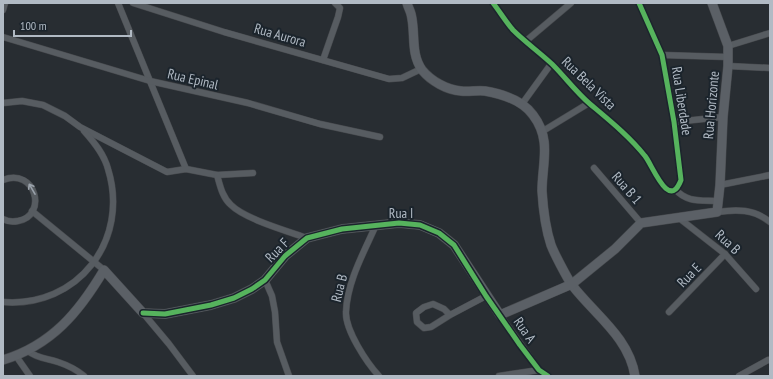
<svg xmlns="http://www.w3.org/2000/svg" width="773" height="379" viewBox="0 0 773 379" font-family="'PT Sans Narrow',sans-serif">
<rect width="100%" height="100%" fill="#282d32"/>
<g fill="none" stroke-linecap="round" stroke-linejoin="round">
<defs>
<g id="street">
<path d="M118,3L186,169"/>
<path d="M133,3L224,32L389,79L402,78L421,69"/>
<path d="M493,3C500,12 506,22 513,30C525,42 539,52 552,64C565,77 576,92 590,104C609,120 629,136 645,156C652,164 669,212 681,180L674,122L662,55L639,3"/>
<path d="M3,10L5,3"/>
<path d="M3,37L150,81L248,103L320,124L380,137"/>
<path d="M526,41L571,3"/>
<path d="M728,46L770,33"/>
<path d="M662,55L728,57"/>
<path d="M323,60L338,17L340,8L335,3"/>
<path d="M728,66L770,68"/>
<path d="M3,103L22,101L43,105L65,116L80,127L167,172L186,169L217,175L253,173"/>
<path d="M522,104L551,64"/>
<path d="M674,122L723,117"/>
<path d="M543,131L589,103"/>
<path d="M594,168L641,223"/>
<path d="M217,175C220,185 222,197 231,205C245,219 287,231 307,238"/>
<path d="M3,180C36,167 48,216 18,221C13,222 8,222 3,219"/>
<path d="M720,185L770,175"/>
<path d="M675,189C687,203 701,200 718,201"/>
<path d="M32,211L104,270"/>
<path d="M717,212C737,209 754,209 770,222"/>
<path d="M679,218L725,254L756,289"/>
<path d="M376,225C364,252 347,282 346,312C345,330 367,363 379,376"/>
<path d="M265,280L272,296L275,312L277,342L289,376"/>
<path d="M3,302C78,308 130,240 108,169C104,154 94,142 84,131"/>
<path d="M669,312L725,254"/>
<path d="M143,313L169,344L193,376"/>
<path d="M450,315L444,309L433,304L424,307L416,313L417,322L424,328L431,327L450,315L486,296"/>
<path d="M500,315L539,370L548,376"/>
<path d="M28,351C38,359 47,358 58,362C67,365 77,370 84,376"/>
<path d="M16,356L30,376"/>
<path d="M499,376L539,370"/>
<path d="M739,376L768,360"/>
</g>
<g id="secondary">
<path d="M407,3C408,7 410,10 411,14C416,33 410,53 422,70C431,81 447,90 461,91C469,92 477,90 485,91C502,94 523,101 533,115C552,140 542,163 542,191C543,207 546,230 551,245C554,253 567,278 572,285C594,314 629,337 635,376"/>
<path d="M3,360C52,345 79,312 104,270L143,313L165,314L211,305L234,298L252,289L265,280L285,256L307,238L342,229L399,223L420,225L439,233L454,245L500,315L572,284L615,249L641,223L717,212L720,185L723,117L728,66V46L712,3"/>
</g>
</defs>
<use href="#street" stroke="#46494d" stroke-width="7"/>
<use href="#secondary" stroke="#46494d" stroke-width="10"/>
<use href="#street" stroke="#575c61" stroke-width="6"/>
<use href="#secondary" stroke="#5b6066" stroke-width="9"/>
<defs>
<g id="cycleway">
<path d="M493,3C500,12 506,22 513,30C525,42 539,52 552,64C565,77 576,92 590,104C609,120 629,136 645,156C652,164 669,212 681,180L674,122L662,55L639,3"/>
<path d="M143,313L165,314L211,305L234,298L252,289L265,280L285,256L307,238L342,229L399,223L420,225L439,233L454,245L486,296L520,345L539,370L548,376"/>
</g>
</defs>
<use href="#cycleway" stroke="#1b242c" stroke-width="8"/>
<use href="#cycleway" stroke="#56b35d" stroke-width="5"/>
</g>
<defs><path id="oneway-shaft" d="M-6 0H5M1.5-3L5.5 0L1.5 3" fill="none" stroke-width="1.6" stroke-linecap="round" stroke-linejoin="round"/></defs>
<use stroke="#9aa2ab" href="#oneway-shaft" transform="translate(32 189) rotate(-120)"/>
<g text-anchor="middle" stroke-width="4" stroke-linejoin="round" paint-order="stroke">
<g font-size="14" fill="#b1bac4" stroke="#1b242c">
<text transform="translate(280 35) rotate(16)" y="5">Rua Aurora</text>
<text transform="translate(193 79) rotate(13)" y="5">Rua Epinal</text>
<text transform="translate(589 83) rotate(44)" y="5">Rua Bela Vista</text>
<text transform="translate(682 101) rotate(81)" y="5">Rua Liberdade</text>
<text transform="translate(711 105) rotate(-85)" y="5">Rua Horizonte</text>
<text transform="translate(627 188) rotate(49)" y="5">Rua B 1</text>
<text x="401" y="218">Rua I</text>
<text transform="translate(728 242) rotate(43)" y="5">Rua B</text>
<text transform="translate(277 250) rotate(-45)" y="5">Rua F</text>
<text transform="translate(689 275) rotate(-46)" y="5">Rua E</text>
<text transform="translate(339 288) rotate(-76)" y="5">Rua B</text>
<text transform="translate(525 330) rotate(55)" y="5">Rua A</text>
</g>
</g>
<rect width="773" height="379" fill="none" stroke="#b1bac4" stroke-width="8"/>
<path d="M14 30v6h117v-6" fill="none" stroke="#b1bac4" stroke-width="2"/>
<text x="20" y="30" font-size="12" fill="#b1bac4" stroke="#1b242c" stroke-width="3" paint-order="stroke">100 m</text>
</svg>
